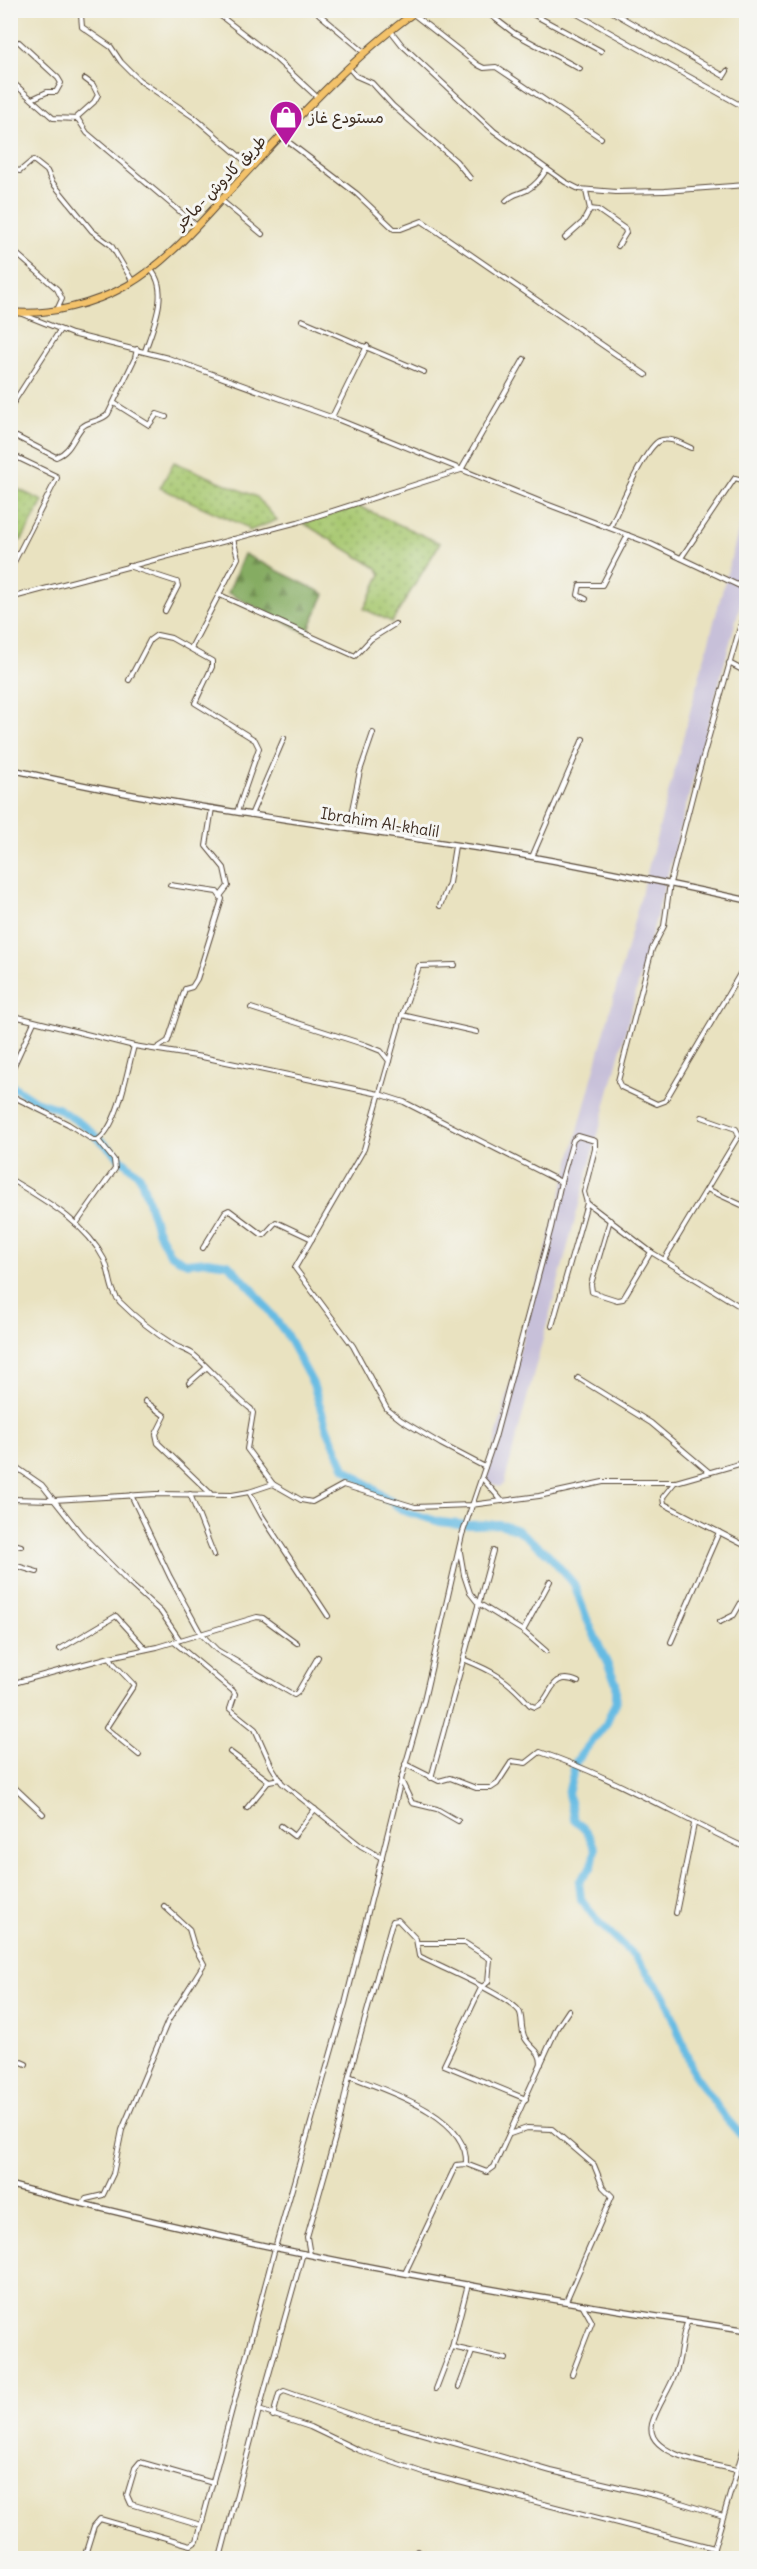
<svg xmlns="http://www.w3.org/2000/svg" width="757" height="2569" viewBox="0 0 757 2569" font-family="Delius,'Playpen Sans Arabic',sans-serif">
<defs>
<pattern id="grass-dots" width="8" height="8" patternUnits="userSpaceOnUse" patternTransform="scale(1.5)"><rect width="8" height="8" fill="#a7c870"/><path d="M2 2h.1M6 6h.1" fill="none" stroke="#89a35b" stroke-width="1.8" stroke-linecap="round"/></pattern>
<pattern id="forest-firs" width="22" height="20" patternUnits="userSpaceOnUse" patternTransform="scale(1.5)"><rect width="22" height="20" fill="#85ac62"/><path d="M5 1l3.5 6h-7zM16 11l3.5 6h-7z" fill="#6e8c50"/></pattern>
</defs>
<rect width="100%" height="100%" fill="#f6f6f2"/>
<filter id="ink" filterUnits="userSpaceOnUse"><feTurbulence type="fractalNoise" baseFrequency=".0167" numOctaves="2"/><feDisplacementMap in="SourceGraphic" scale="12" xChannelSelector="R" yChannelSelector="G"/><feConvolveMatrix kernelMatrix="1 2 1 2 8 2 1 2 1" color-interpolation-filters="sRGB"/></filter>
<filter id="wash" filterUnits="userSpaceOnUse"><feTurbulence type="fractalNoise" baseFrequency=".008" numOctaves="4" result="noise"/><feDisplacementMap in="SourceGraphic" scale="24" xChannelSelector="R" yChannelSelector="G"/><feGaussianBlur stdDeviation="1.35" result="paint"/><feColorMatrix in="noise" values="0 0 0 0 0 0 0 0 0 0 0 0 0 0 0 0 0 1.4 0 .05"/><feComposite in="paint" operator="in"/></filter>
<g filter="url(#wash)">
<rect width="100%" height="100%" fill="#e9e2c0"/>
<path fill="#c7c0d9" d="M746,502V583L504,1484L500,1487L487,1482L486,1475Z"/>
<g fill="url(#grass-dots)" stroke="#717947" stroke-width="1.5">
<path d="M174,462L257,497L277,520L249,531L247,527L160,488Z"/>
<path d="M11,486L43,501L22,540L19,541L11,536V511L15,503L11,500Z"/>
<path d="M358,506L440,543L392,622L364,609L381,574L377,568L303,523Z"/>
</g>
<path fill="url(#forest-firs)" stroke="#606b40" stroke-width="1.5" d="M244,554L325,594L307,633L228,593Z"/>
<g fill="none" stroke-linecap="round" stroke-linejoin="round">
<path stroke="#66bbe3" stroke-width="8" d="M10,1084L35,1101L57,1108L86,1127L140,1176L157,1230L170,1254L187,1263L207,1261L228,1264L253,1290L285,1332L313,1384L327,1428L345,1468L404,1511L440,1522L468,1525L499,1524L518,1530L548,1554L574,1584L587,1619L616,1683V1701L606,1724L576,1761L568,1794L574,1819L587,1832L595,1849L592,1866L579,1882L581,1899L598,1922L634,1956L665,1996L694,2074L725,2117L746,2141"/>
</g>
</g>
<g filter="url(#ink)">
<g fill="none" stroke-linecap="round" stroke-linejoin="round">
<defs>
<g id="minor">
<path d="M78,10L81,15L82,27L111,47L121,62L139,80L195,118L252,167"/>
<path d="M213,10L276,59L318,98"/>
<path d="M484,10L514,33L580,69"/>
<path d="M525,10L601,51"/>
<path d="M570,10L740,105L746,93"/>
<path d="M609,10L724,76L727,71"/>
<path d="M319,14L364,52"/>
<path d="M413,14L478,65L484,68L496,67L601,138"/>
<path d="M391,31L402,45L494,131L565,182L579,189L616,192L665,191L746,185"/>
<path d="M19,42L58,78L61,83L56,92H47L32,99"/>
<path d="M349,68L356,76L372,83L393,106L456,161L470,178"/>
<path d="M10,80L53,118L78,119L87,133L197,226"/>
<path d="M76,118L94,102L98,95L93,85L85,79"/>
<path d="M282,137L357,194L394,229H401L422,221L646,375"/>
<path d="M10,169L20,171L33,160L47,171L52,182L92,231L111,245L133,282"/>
<path d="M221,200L262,234"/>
<path d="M506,201C512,194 519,194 527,190C536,185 542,177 547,169"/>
<path d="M590,209L598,210L625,229L626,233L618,246"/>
<path d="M565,238L583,222L590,209L586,191"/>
<path d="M10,248L57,289L62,299L57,310"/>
<path d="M22,314L72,334L168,358L339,420L544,503L651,544L746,589"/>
<path d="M302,320L424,372"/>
<path d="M145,351C153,327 170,291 151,270"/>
<path d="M114,403L149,425L157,414L166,417"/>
<path d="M10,408L60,330"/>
<path d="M332,417L367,346"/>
<path d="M17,437L56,457C70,452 73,438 82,427C89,420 101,422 108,414L135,358L137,349"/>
<path d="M10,454L56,476L57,478L10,570"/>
<path d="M610,528C617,512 645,448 659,441C669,436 682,444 691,448"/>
<path d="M681,558L735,478L746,481"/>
<path d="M128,566L177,582L178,586L165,611"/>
<path d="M220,595L355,656L371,639L395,624"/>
<path d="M10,598L298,522L461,470L524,359"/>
<path d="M586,599L578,595L580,585H602L628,535"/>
<path d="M746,606L697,778L670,883L664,926L652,949L618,1081L621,1087L657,1104L665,1101L744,967L746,957"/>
<path d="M191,648L238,558L233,539"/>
<path d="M729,663L746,672"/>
<path d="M129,680L150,640L157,635L171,638L212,661V667L195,703L255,740L259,748L237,812"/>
<path d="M212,808L206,846L224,868L228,886L221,895"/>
<path d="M251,815L284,738"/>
<path d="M348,829L360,771L373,733"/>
<path d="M532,857L583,739"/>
<path d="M440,906L449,883L455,846"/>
<path d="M455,965L419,966L402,1015L364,1149L295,1268L353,1346L387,1409L401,1420L441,1444L485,1467"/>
<path d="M251,1008L366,1045L381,1051L389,1061"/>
<path d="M10,1015L134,1046L202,1057L379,1094L404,1102L561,1182L573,1140L578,1136L595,1141V1149L584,1192L587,1203L552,1326"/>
<path d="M402,1015L477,1032"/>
<path d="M156,1049L168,1041L185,989L192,987L197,979L222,899L217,892L170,885"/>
<path d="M10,1074L34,1022"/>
<path d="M10,1095L68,1124L93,1140H98C119,1125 127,1070 134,1046"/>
<path d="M10,1179C44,1200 85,1222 104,1259C111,1273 109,1290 120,1302C136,1318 155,1333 174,1345C181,1349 188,1350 194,1355C214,1372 230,1393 251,1409L253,1413L247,1449L273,1484L301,1500L312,1502L343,1485L415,1507L471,1505L539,1496L603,1482H676L746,1462"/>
<path d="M707,1189L746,1207"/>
<path d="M587,1203L651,1252L746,1310"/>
<path d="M610,1220L591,1284L592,1292L617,1300L623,1299L651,1252"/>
<path d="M76,1224L115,1169L114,1160L98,1140"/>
<path d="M203,1248L225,1212L229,1210L261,1234L264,1235L276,1222L312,1239"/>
<path d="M664,1260L739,1135L736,1129L702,1117"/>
<path d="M578,1378L651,1423L709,1472"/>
<path d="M189,1383L206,1368"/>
<path d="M145,1401L165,1416L156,1434L158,1443L210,1493"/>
<path d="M10,1463L42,1485L81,1534L129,1583L161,1612L180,1640"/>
<path d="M482,1478L502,1501"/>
<path d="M675,1482L663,1497L664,1504L746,1546"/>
<path d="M249,1492L262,1516L328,1616"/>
<path d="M190,1494L214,1555"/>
<path d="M131,1495L170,1577L201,1634L217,1650L294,1695L297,1693L318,1657"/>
<path d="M10,1499L54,1500L156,1494L232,1495L249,1492L273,1484"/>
<path d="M10,1543L21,1546"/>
<path d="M460,1552L464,1575L470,1593L478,1603L523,1631L546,1651"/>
<path d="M10,1564L37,1572"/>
<path d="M720,1622L734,1615L746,1594"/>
<path d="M10,1629H11"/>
<path d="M523,1631L550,1581"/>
<path d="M174,1642L233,1691L235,1694L230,1709L255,1729L272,1767L282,1783L361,1846L382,1858"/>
<path d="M671,1642L719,1532"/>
<path d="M60,1649L116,1616L146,1649"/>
<path d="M110,1657L114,1664L134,1685L106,1728L139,1755"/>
<path d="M463,1659C495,1672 507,1679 530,1705L535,1707C553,1701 548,1669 578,1682"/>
<path d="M10,1684L110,1657L157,1647L257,1617L263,1618L297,1643"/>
<path d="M230,1752L269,1781L280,1779"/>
<path d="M405,1764L439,1781L450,1778L476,1788H491L497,1784L512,1761L526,1763L540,1752C612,1776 677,1816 746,1848"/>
<path d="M431,1778L493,1551"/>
<path d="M401,1780L412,1803L437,1809L458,1821"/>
<path d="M10,1783L43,1814"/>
<path d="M247,1808L269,1781"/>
<path d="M281,1826L294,1836L315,1809"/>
<path d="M676,1913L694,1824"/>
<path d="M417,1943H465L490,1959L488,1982L481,1988L444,2065L526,2099"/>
<path d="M10,2057L26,2064"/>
<path d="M349,2076L391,1926L393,1921L398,1920L416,1939L419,1956C441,1968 507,1995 519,2011C523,2016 520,2029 525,2038C531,2049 541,2050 541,2064"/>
<path d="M510,2134L527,2128L552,2129L594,2165L603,2187L612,2196L566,2301"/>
<path d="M83,2203L86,2199L103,2195L113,2174L122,2130L168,2021L204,1964L194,1946L189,1929L164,1906"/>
<path d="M303,2253L259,2410L310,2427L358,2450L424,2473L714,2548"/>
<path d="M310,2255L307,2237L339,2124L349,2076C385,2090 469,2116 466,2164"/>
<path d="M405,2273L456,2165L466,2164L487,2172L494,2167L557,2028L569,2010"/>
<path d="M688,2321C680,2337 682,2357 675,2374C669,2391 657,2406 652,2424C644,2456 716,2465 737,2470"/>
<path d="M452,2347L506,2359"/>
<path d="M572,2374L592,2322L582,2304"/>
<path d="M459,2387L472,2352"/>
<path d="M436,2389L452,2347L468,2284"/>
<path d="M273,2416L279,2394L284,2391L375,2423L395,2426L551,2471L662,2497L723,2516"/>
<path d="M201,2525L131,2504L127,2495L135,2468L140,2462L213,2483"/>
<path d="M84,2558L94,2526L100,2519L187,2544L191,2545L197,2541L275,2248L345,2004L401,1780L424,1700L462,1535L495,1438L551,1228L561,1182"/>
<path d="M220,2558L259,2410"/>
<path d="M414,2558L417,2551"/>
<path d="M711,2558L746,2440"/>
</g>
<g id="tertiary">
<path d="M10,769C182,810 359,828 533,857C605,870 676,885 746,900"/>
<path d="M10,2185C252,2250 499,2293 746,2330"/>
</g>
<path id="trunk" d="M10,312C50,316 94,304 128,285C166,263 196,227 225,196C286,131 345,62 418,10"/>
</defs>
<use href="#minor" stroke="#554636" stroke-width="6"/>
<use href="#tertiary" stroke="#554636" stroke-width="7"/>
<use href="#trunk" stroke="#554636" stroke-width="8"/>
<use href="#minor" stroke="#fff" stroke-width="4"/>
<use href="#tertiary" stroke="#fff" stroke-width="4.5"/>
<use href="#trunk" stroke="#f3c26a" stroke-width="6"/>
</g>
</g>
<defs>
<symbol id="shop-pin" viewBox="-11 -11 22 30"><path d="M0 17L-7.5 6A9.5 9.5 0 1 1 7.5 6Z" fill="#b5179e" stroke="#f6f6f2"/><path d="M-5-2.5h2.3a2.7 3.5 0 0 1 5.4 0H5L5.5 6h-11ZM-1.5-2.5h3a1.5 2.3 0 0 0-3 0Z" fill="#fff"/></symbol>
</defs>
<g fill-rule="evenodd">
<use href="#shop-pin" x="267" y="98" width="38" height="52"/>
</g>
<g text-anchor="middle" stroke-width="6" stroke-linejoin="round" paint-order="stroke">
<g font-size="16" fill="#3b2a1e" stroke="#f6f6f2" text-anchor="start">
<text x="309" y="123">مستودع غاز</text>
</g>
<g font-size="16" fill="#3b2a1e" stroke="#f6f6f2">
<text transform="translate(220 182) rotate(-46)" y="6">طريق كادوش -ماجر</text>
<text transform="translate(380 822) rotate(9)" y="6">Ibrahim Al-khalil</text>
</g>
</g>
<rect width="757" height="2569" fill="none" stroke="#f6f6f2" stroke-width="36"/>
</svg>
